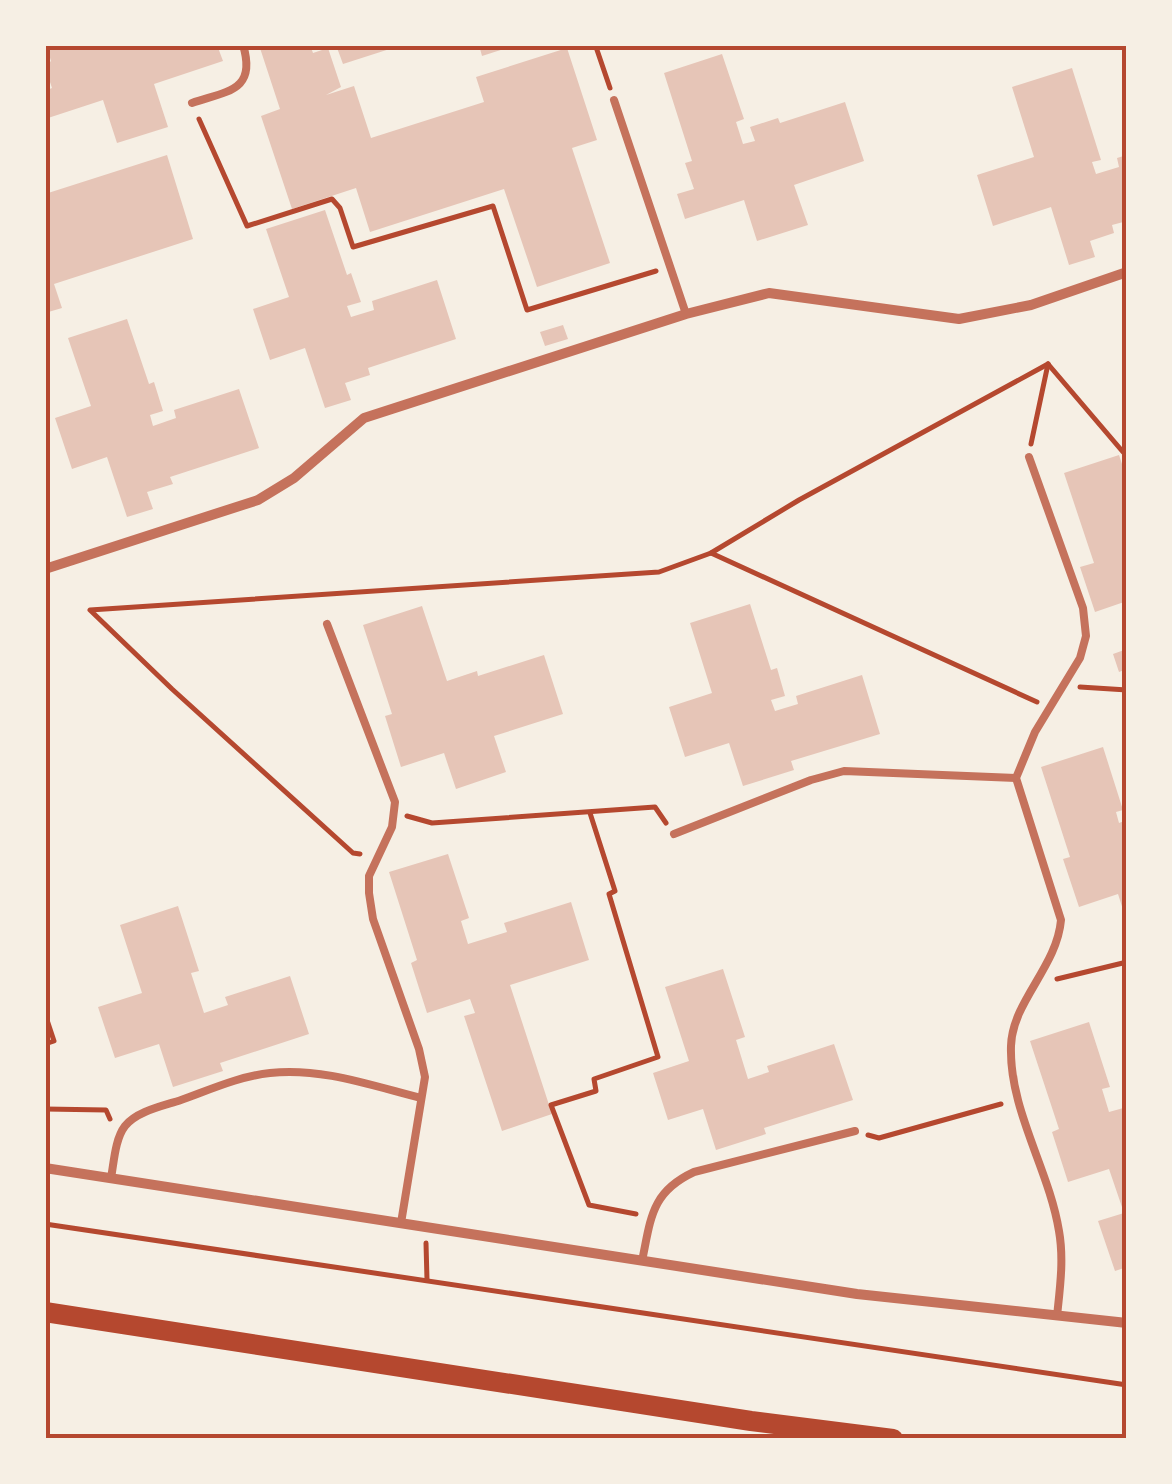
<svg xmlns="http://www.w3.org/2000/svg" width="1172" height="1484" viewBox="0 0 1172 1484" font-family="Lato,sans-serif">
<rect width="100%" height="100%" fill="#f6efe4"/>
<g fill="#e6c5b7">
<path d="M46,45H217L223,61L154,84L168,127L117,143L103,100L45,119V91L52,88L45,67L51,61Z"/>
<path d="M259,45H310L313,53L328,48L341,87L326,95L354,86L371,138L484,102L476,77L567,48L597,140L572,148L610,263L537,287L504,189L370,232L356,188L292,209L261,116L280,109Z"/>
<path d="M336,45H398L399,46L343,64Z"/>
<path d="M479,45H513V46L482,56Z"/>
<path d="M722,54L744,119L736,122L743,144L755,141L750,127L778,118L780,123L845,102L864,161L794,185L808,225L757,241L744,200L685,219L677,194L694,189L685,163L692,161L664,73Z"/>
<path d="M1072,68L1101,160L1092,162L1096,174L1119,167L1117,158L1127,155V221L1112,225L1114,233L1090,241L1095,257L1069,265L1051,207L993,226L977,175L1034,157L1012,87Z"/>
<path d="M167,155L193,239L54,284L62,308L45,313V194Z"/>
<path d="M325,210L347,275L351,273L361,302L347,306L351,317L374,310L372,301L437,280L456,339L368,368L370,375L345,383L351,400L325,408L305,348L270,360L253,309L289,297L266,229Z"/>
<path d="M127,319L149,384L154,382L163,411L150,415L153,426L176,418L174,410L239,389L259,448L170,477L173,484L147,492L153,509L127,517L107,457L72,469L55,418L91,406L68,338Z"/>
<path d="M563,325L568,339L545,346L540,332Z"/>
<path d="M1119,455L1127,479V601L1095,612L1080,567L1094,563L1064,473Z"/>
<path d="M750,604L771,670L777,668L785,696L771,700L775,711L798,704L796,696L862,675L880,734L791,761L794,770L743,786L729,743L685,757L669,707L712,693L690,623Z"/>
<path d="M422,606L447,681L477,671L478,676L544,655L563,714L494,736L506,772L456,789L444,753L401,767L385,716L392,714L363,625Z"/>
<path d="M1127,649V669L1119,672L1113,654Z"/>
<path d="M1103,747L1123,810L1116,812L1119,823L1127,820L1126,919L1118,894L1079,907L1063,859L1070,857L1041,767Z"/>
<path d="M448,854L469,918L461,921L468,944L507,932L504,923L571,902L589,960L510,985L552,1114L502,1131L464,1016L475,1013L470,999L427,1013L411,963L417,960L389,872Z"/>
<path d="M178,906L199,971L191,973L204,1013L228,1005L225,997L290,976L309,1034L220,1063L223,1071L173,1087L159,1044L115,1058L98,1007L142,993L120,925Z"/>
<path d="M723,969L745,1037L736,1040L748,1079L769,1072L767,1066L834,1044L853,1100L764,1128L766,1134L716,1150L703,1109L668,1120L653,1073L689,1061L665,987Z"/>
<path d="M1089,1022L1110,1087L1102,1089L1109,1112L1127,1107V1267L1115,1271L1098,1221L1124,1213L1109,1169L1068,1182L1052,1132L1059,1129L1030,1041Z"/>
</g>
<g fill="none" stroke-linecap="round" stroke-linejoin="round">
<g stroke="#b5482f" stroke-width="5">
<path d="M603,45L596,47L610,88"/>
<path d="M199,119L247,226L332,199L340,208L353,247L493,206L527,310L656,271"/>
<path d="M1048,364L1123,452L1127,450"/>
<path d="M1031,444L1048,364"/>
<path d="M711,553L799,500L1048,364"/>
<path d="M1080,687L1127,690"/>
<path d="M590,813L615,891L609,894L658,1057L594,1079L596,1091L551,1105L589,1205L636,1214"/>
<path d="M407,816L432,823L655,807L666,823"/>
<path d="M360,854L353,853L172,689L90,610L659,572L711,553L1037,702"/>
<path d="M1057,979L1127,962"/>
<path d="M45,1014L54,1041L45,1044"/>
<path d="M45,1109L106,1110L110,1119"/>
<path d="M868,1135L879,1138L1001,1104"/>
<path d="M45,1224L1127,1385"/>
<path d="M426,1243L427,1280"/>
</g>
<g stroke="#c5725c" stroke-width="8">
<path d="M614,100L686,314"/>
<path d="M192,103C227,91 257,91 243,45"/>
<path d="M1029,457L1083,608L1086,636L1080,658L1035,732L1016,778L1061,920C1057,967 1012,1002 1011,1046C1009,1110 1049,1169 1059,1231C1064,1259 1060,1288 1057,1316"/>
<path d="M327,624L395,802L392,827L369,876V893L373,919L419,1049L425,1077L401,1223"/>
<path d="M674,834L811,780L844,771L1016,778"/>
<path d="M111,1178C114,1162 115,1139 125,1126C137,1111 163,1106 181,1100C209,1090 240,1076 270,1073C320,1067 373,1086 421,1098"/>
<path d="M642,1261C651,1218 651,1192 694,1172L855,1131"/>
</g>
<g stroke="#c5725c" stroke-width="10">
<path d="M45,569L258,500L294,478L364,418L686,314L769,293L959,319L1031,305L1127,272"/>
<path d="M45,1168L857,1294L1127,1323"/>
</g>
<path stroke="#b5482f" stroke-width="20" d="M45,1312L751,1421L893,1439"/>
</g>
<rect width="1172" height="1484" fill="none" stroke="#f6efe4" stroke-width="95"/>
<rect x="48" y="48" width="1076" height="1388" fill="none" stroke="#b5482f" stroke-width="4"/>
</svg>
